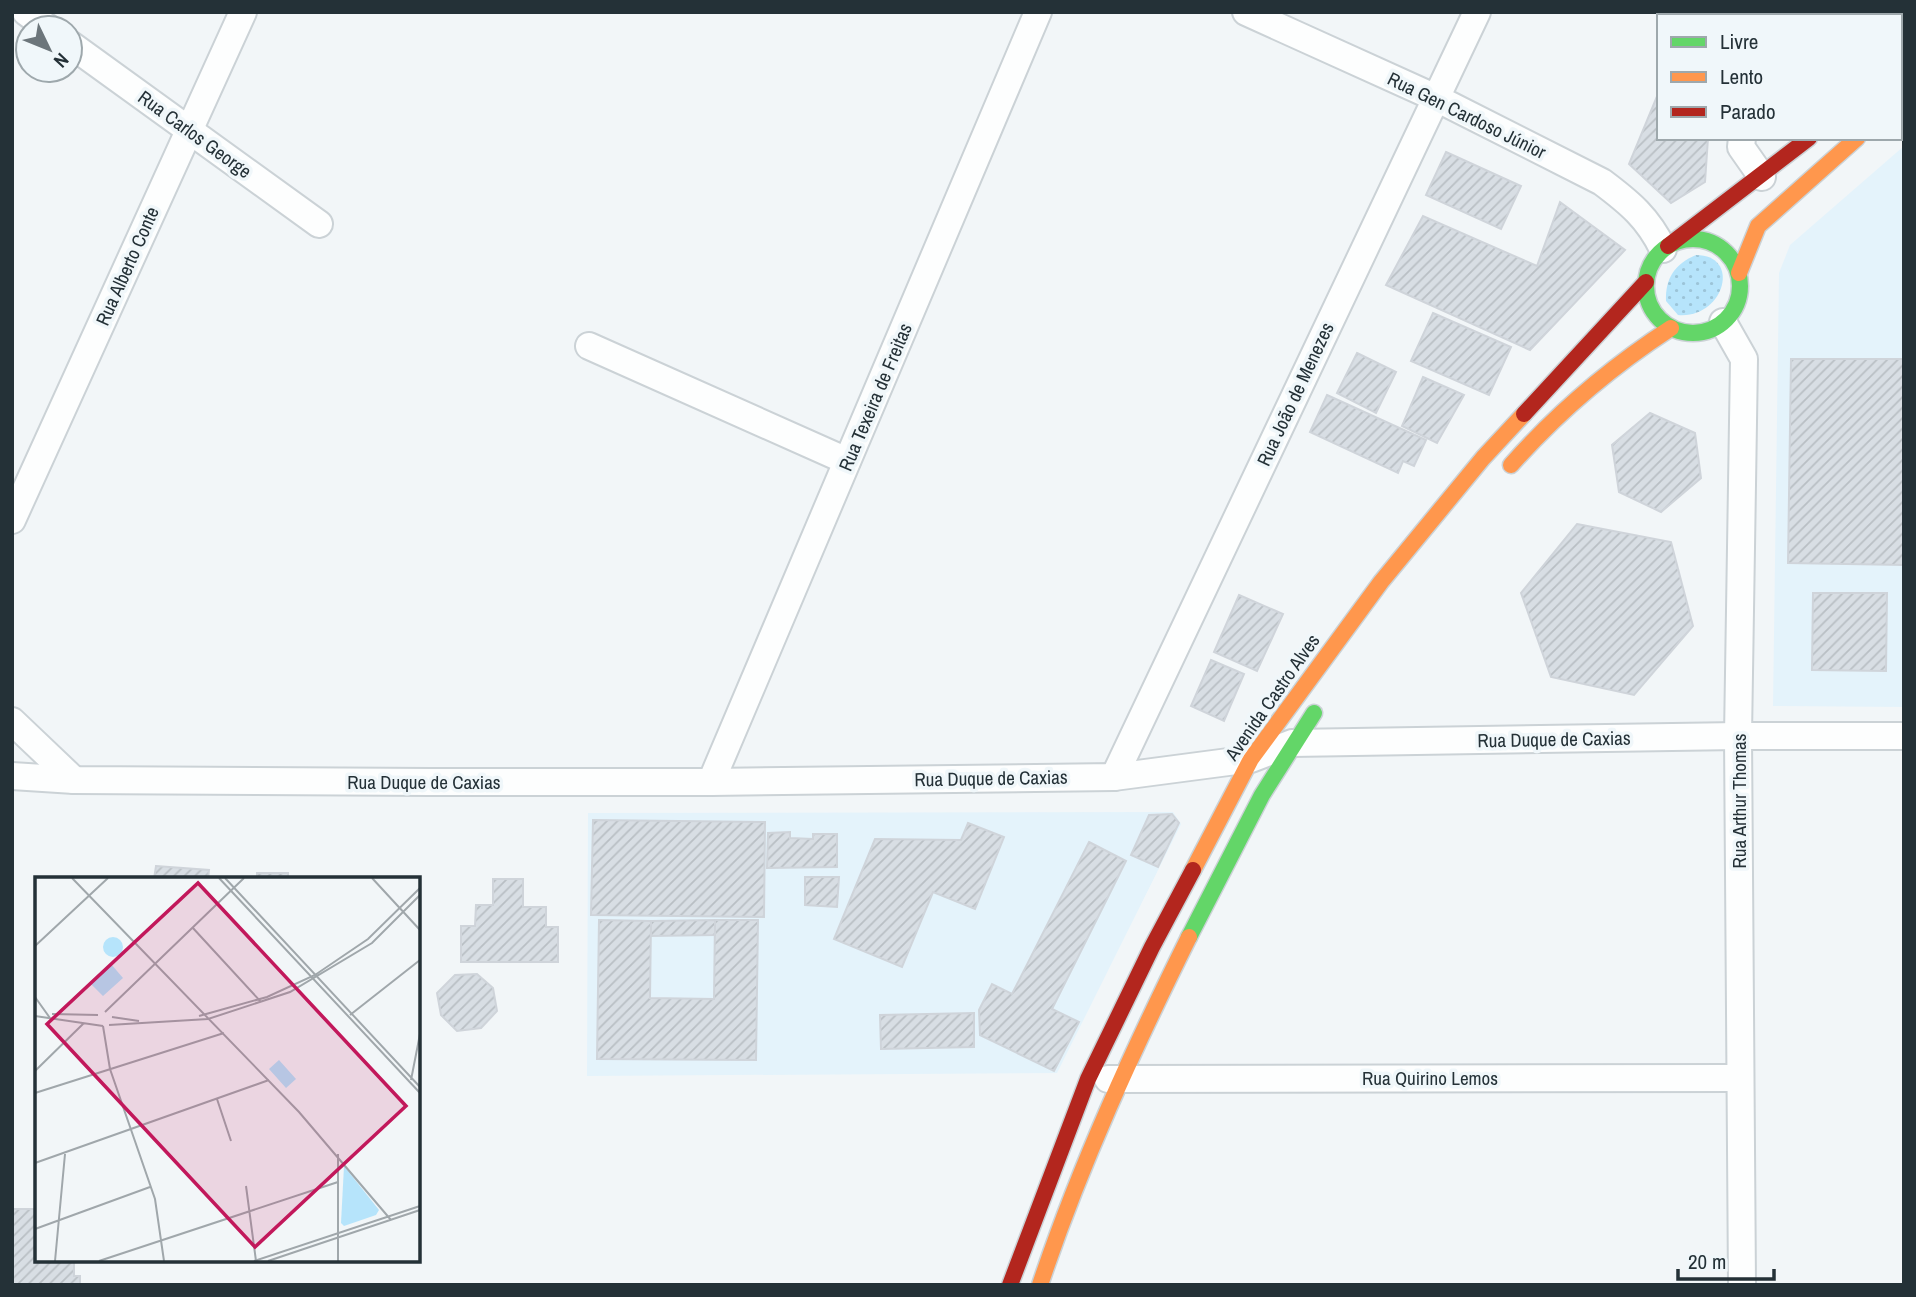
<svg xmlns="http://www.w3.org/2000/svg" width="1916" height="1297" viewBox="0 0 1916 1297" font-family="'Archivo Narrow',sans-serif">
<defs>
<pattern id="grass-dots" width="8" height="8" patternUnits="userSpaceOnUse" patternTransform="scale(1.75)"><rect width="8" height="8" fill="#b6e4fb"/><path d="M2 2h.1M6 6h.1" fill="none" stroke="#9cc4d8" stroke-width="1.8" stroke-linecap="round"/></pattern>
<pattern id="building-hatch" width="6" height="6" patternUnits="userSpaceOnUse" patternTransform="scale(1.75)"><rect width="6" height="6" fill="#d8dee4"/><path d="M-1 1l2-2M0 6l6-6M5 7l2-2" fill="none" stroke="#b9bfc4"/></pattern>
</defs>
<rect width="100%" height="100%" fill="#f2f6f8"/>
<g fill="#e4f3fb">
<path d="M1904,146V707L1773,706L1779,273L1790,245Z"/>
<path d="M1173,812L1181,824L1057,1073L587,1076L588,813Z"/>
</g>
<path fill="url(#grass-dots)" d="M1696,255C1742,255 1724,319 1678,315L1666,301C1665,278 1675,264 1696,255Z"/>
<g fill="url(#building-hatch)" stroke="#cfd4da" stroke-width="2">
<path d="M1658,94L1659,138H1708L1705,182L1671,203L1629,164Z"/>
<path d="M1446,152L1521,186L1501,229L1426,195Z"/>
<path d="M1560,202L1625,250L1530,350L1386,285L1423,216L1537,266Z"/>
<path d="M1433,313L1511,347L1489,395L1411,361Z"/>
<path d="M1357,353L1396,372L1376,413L1337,393Z"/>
<path d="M1791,359H1904V565L1788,563Z"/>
<path d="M1423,377L1464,395L1437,443L1402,426Z"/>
<path d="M1327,395L1426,440L1414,466L1403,461L1398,473L1310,432Z"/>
<path d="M1650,413L1695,433L1701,478L1661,512L1619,492L1612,445Z"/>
<path d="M1577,524L1671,542L1693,626L1634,695L1551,677L1521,593Z"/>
<path d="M1813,593H1887L1886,671L1812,670Z"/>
<path d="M1239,595L1283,614L1257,671L1214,652Z"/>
<path d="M1211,660L1244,674L1224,721L1191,706Z"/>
<path d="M1172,814L1179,823L1158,867L1131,855L1149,815Z"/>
<path d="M593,820L765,822L764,917L591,915Z"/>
<path d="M968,823L1004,837L975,909L933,892L902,967L834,939L875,839L961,840Z"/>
<path d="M790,832V838L813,839V834H837V867L767,868L768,833Z"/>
<path d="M1089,842L1126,861L1052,1009L1079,1022L1054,1071L980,1035L979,1010L992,984L1012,994Z"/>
<path d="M156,866L209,870L208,879H154Z"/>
<rect x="257" y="873" width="31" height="6"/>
<path d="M805,877H839L837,907L805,905Z"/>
<path d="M493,879H523V907H546V927H558V962H461V926H475L476,905H493Z"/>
<path d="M599,920L651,921L650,998L714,999L715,920H758L756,1060L597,1059Z"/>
<path d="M715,920V935L651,936V921Z"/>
<path d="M477,974L493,988L497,1011L481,1028L457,1031L441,1015L437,993L455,975Z"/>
<path d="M974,1013V1047L881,1049L880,1015Z"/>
<path d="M13,1209H37V1260H74V1276H80V1285H13Z"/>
</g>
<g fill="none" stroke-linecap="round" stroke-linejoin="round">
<defs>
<g id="street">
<path d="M26,12L48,28"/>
<path d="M1246,12L1436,98L1602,182C1630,203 1648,218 1663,249"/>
<path d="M1744,16V12"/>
<path d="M70,44L319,224"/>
<path d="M1742,138L1741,147L1762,177"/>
<path d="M1723,322L1744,359L1738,736L1742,1285"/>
<path d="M589,346L847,461"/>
<path d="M12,520L243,12"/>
<path d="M12,721L74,780"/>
<path d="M12,776L74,780L431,782H711L1114,777L1251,759L1292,743L1738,736H1904"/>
<path d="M1114,777L1477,12"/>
<path d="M711,782L1038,12"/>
<path d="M1108,1079L1740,1078"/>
</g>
<g id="fast">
<circle cx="1693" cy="286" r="47"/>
<path d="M1189,937L1262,795L1314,713"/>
</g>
<g id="slow">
<path d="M1900,100L1904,97"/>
<path d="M1739,273L1758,226L1857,138"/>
<path d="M1511,465C1558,412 1611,367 1671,328"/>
<path d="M1193,870L1251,759L1381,582L1483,458L1524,414"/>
<path d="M1040,1285C1080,1165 1133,1050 1189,937"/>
</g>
<g id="jam">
<path d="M1900,65L1904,62"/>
<path d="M1668,246L1809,138"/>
<path d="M1524,414L1646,282"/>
<path d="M1010,1285L1088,1079L1152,947L1193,870"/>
</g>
</defs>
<use href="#street" stroke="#cbd2d6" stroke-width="30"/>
<use href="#fast" stroke="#cbd2d6" stroke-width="19"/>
<use href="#slow" stroke="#cbd2d6" stroke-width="19"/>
<use href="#jam" stroke="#cbd2d6" stroke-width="19"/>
<use href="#street" stroke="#fdfefe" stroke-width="26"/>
<use href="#fast" stroke="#63d668" stroke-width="16"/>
<use href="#slow" stroke="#ff974d" stroke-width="16"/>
<use href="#jam" stroke="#b3261e" stroke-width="16"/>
</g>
<g text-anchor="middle" stroke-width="7" stroke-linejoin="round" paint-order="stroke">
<g font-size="19" fill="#243137" stroke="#f0f7fa">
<text transform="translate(1467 115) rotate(26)" y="7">Rua Gen Cardoso Júnior</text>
<text transform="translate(195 134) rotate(36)" y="7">Rua Carlos George</text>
<text transform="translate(127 266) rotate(-66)" y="7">Rua Alberto Conte</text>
<text transform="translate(1295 394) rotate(-65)" y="7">Rua João de Menezes</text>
<text transform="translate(875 397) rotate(-67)" y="7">Rua Texeira de Freitas</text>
<text transform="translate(1272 697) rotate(-55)" y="7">Avenida Castro Alves</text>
<text transform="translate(1554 739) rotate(-1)" y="7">Rua Duque de Caxias</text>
<text transform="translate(991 778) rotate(-1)" y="7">Rua Duque de Caxias</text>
<text x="424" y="789">Rua Duque de Caxias</text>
<text transform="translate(1739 801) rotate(-90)" y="7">Rua Arthur Thomas</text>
<text x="1430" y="1085">Rua Quirino Lemos</text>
</g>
</g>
<g transform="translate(35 877)">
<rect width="385" height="385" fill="#f2f6f8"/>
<path d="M309,289L344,333L341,338L309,349L306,346Z" fill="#b6e4fb"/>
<path d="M68 70a10 10 0 1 1 20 0a10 10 0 1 1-20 0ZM76,87L88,101L68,119L55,106ZM244,183L261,202L251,211L234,192Z" fill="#b6e4fb"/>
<path fill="none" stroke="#a0a7ab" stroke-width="2" d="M37,1L264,235L356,343M184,1L385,216M190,1L385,210M337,1L385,53M157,50L226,125M0,69L73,1M0,120L15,141M70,135L209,1M17,137L63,138M315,138L385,83M0,139L68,149M164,139L232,120L280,98L333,62L385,11M77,140L104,144M74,148L173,142L255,115L337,66L385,18M68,149L75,192L120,322L129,384M0,194L49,146M376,203L385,157M0,216L189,156M182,222L196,264M0,286L234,203M211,309L221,384M0,352L115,310M20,384L30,277M64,384L303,305M219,384L385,329M233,384L385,333M303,384V277"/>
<path fill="#c2185b" fill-opacity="0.15" stroke="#c2185b" stroke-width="3.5" d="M163,6L371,229L220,370L12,147Z"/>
<rect width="385" height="385" fill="none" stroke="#243137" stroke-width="3.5"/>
</g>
<rect width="1916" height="1297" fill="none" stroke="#243137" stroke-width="28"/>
<rect x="1657" y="14" width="245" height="126" fill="#f0f7fa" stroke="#9ea8ac" stroke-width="2"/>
<rect x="1671" y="37" width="35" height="10" fill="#63d668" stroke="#9ea8ac" stroke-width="2"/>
<text x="1720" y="49" font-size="21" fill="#243137">Livre</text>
<rect x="1671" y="72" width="35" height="10" fill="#ff974d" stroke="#9ea8ac" stroke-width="2"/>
<text x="1720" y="84" font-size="21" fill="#243137">Lento</text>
<rect x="1671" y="107" width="35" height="10" fill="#b3261e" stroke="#9ea8ac" stroke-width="2"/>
<text x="1720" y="119" font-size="21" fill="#243137">Parado</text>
<g transform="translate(49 49) rotate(133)"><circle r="33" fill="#f0f7fa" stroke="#9ea8ac" stroke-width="2"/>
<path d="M0-5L12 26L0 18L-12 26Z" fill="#6c767b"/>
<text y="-10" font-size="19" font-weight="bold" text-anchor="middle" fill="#243137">N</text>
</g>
<path d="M1678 1269v10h96v-10" fill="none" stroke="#243137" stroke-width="3.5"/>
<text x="1688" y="1269" font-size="21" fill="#243137" stroke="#f0f7fa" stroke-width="5" paint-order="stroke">20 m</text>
</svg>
